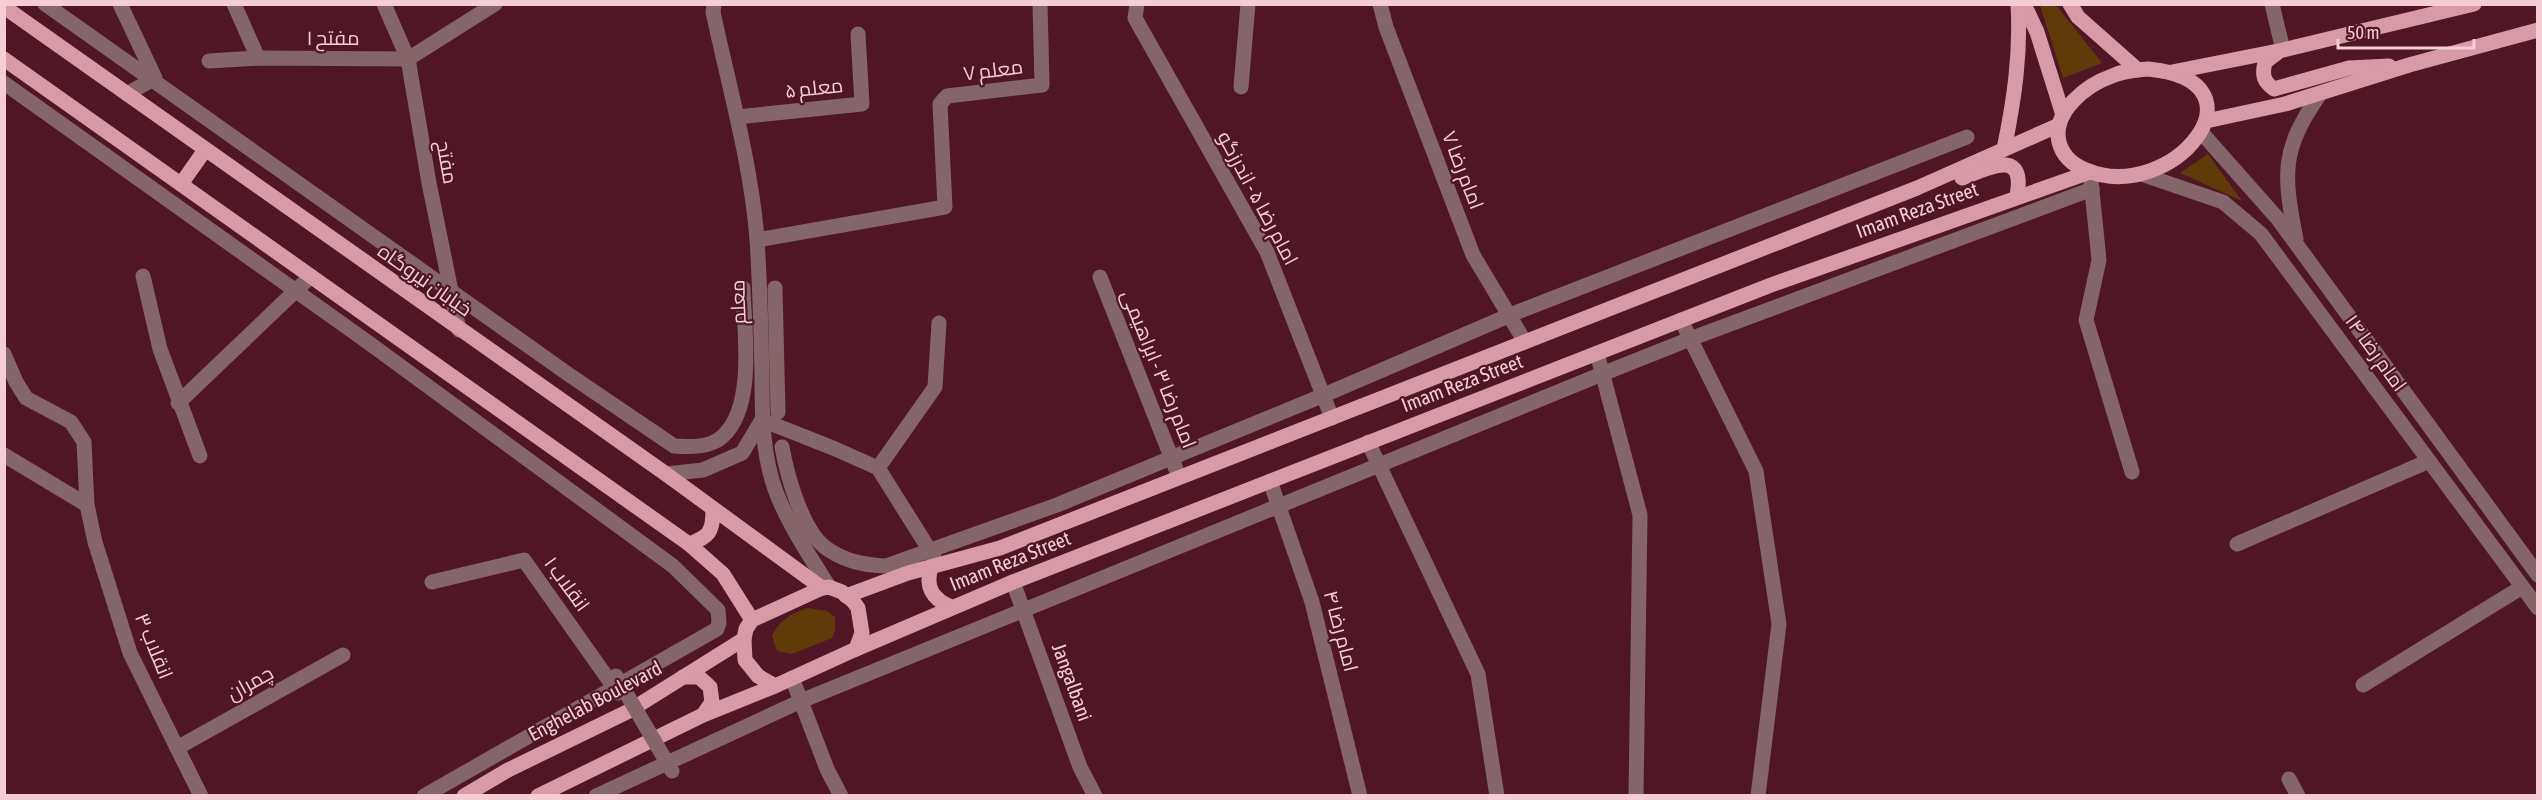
<svg xmlns="http://www.w3.org/2000/svg" width="2542" height="800" viewBox="0 0 2542 800" font-family="'Asap Condensed',Cairo,sans-serif">
<rect width="100%" height="100%" fill="#501626"/>
<g fill="#603a09">
<path d="M2040,5H2056L2102,63L2063,78Z"/>
<path d="M2208,154L2242,201L2180,173Z"/>
<path d="M808,608L827,611L835,617V630L832,638L792,654L777,651L772,636C779,620 792,613 808,608Z"/>
</g>
<g fill="none" stroke-linecap="round" stroke-linejoin="round">
<g stroke="#83656a" stroke-width="15">
<path d="M45,4L568,374L674,446C689,447 711,448 723,436C756,406 744,329 743,288"/>
<path d="M120,4L155,78L127,94"/>
<path d="M234,4L258,58"/>
<path d="M384,4L408,59L429,183L459,330"/>
<path d="M714,4L713,12C729,87 751,163 757,239C760,284 761,330 762,375C762,414 762,455 776,492C789,526 810,556 829,587"/>
<path d="M1137,4L1135,18L1267,252L1332,418"/>
<path d="M1380,4L1386,27L1473,255L1525,342"/>
<path d="M2272,4L2283,50"/>
<path d="M209,61L258,58L408,59L495,4"/>
<path d="M4,83L369,343L673,566L718,610L719,623L717,629L424,796"/>
<path d="M1241,87L1248,4"/>
<path d="M737,117L862,104L858,34"/>
<path d="M2201,132L2278,219L2538,575"/>
<path d="M2141,174L2223,202L2261,234L2538,608"/>
<path d="M2091,181L2099,260L2086,320L2132,472"/>
<path d="M2296,239C2283,173 2281,150 2320,94"/>
<path d="M757,240L945,207L940,104L947,96L1042,85L1040,4"/>
<path d="M143,276L160,349L200,456"/>
<path d="M1100,277L1179,477"/>
<path d="M775,288L778,412"/>
<path d="M1681,320L1756,471L1779,624L1758,796"/>
<path d="M1597,353L1640,515L1636,796"/>
<path d="M4,354L16,382L26,398L71,422L84,442L87,505L95,542L130,653L201,796"/>
<path d="M178,403L311,276"/>
<path d="M762,420L833,448L878,468L934,557"/>
<path d="M1368,442L1478,674L1497,796"/>
<path d="M782,447C787,475 803,535 829,550C847,562 865,565 886,566L1057,505L1324,395L1515,313L1967,137"/>
<path d="M4,455L87,505"/>
<path d="M878,468L935,387L939,323"/>
<path d="M666,474L703,470L742,453L762,420"/>
<path d="M1270,481L1312,602L1360,796"/>
<path d="M2237,544L2429,461"/>
<path d="M432,582L524,560L618,693"/>
<path d="M1013,582L1080,767L1095,796"/>
<path d="M792,678L827,769L841,796"/>
<path d="M2363,685L2522,587"/>
<path d="M177,748L343,655"/>
<path d="M2289,779L2298,796"/>
<path d="M596,796L801,701L1602,374L1690,339L2092,189"/>
</g>
<g stroke="#d79aa6" stroke-width="15">
<path d="M2024,4L2037,32L2063,115"/>
<path d="M2070,4L2078,17L2138,70"/>
<path d="M4,7L666,474L822,588"/>
<path d="M2277,53L2265,62C2262,75 2263,81 2274,89L2349,68L2389,66"/>
<path d="M4,59L689,544L723,574L752,620"/>
<path d="M2148,69C2275,81 2171,206 2086,170C2073,165 2063,157 2059,142C2052,112 2086,85 2112,76C2123,71 2135,70 2148,69Z"/>
<path d="M2172,72L2283,50L2474,4"/>
<path d="M2206,121L2285,104L2409,65L2538,30"/>
<path d="M2004,149C2014,101 2021,54 2018,4"/>
<path d="M1962,178C1988,168 2026,147 2017,196"/>
<path d="M181,184L205,150"/>
<path d="M689,544C709,537 713,532 713,510"/>
<path d="M931,567C925,587 932,599 951,607"/>
<path d="M846,596L908,573L1000,548L1917,188L2059,125"/>
<path d="M856,649L1013,582L1771,285L2090,172"/>
<path d="M683,677H699L710,687L712,702L703,715"/>
<path d="M464,796L508,770L629,711L744,639"/>
<path d="M538,796L703,715L775,686L856,649L862,633L858,608L853,601L842,592L829,587L822,588L752,620L746,629L744,639L745,660L758,676L775,686"/>
</g>
<path stroke="#83656a" stroke-width="15" d="M616,676L672,771"/>
</g>
<g text-anchor="middle" stroke-width="4.5" stroke-linejoin="round" paint-order="stroke">
<g font-size="20" fill="#f5ced5" stroke="#501626">
<text x="333" y="45">مفتح ۱</text>
<text transform="translate(993 70) rotate(-7)" y="7">معلم ۷</text>
<text transform="translate(814 88) rotate(-6)" y="7">معلم ۵</text>
<text transform="translate(447 162) rotate(80)" y="7">مفتح</text>
<text transform="translate(1463 170) rotate(69)" y="7">امام رضا ۷</text>
<text transform="translate(1258 198) rotate(62)" y="7">امام رضا ۵ - اندرزگو</text>
<text transform="translate(1917 210) rotate(-20)" y="7">Imam Reza Street</text>
<text transform="translate(425 280) rotate(35)" y="7">خیابان نیروگاه</text>
<text transform="translate(738 302) rotate(-92)" y="7">معلم</text>
<text transform="translate(2376 353) rotate(54)" y="7">امام رضا ۱۴</text>
<text transform="translate(1159 369) rotate(68)" y="7">امام رضا ۳ - ابراهیمی</text>
<text transform="translate(1462 383) rotate(-21)" y="7">Imam Reza Street</text>
<text transform="translate(1010 561) rotate(-22)" y="7">Imam Reza Street</text>
<text transform="translate(567 584) rotate(54)" y="7">انقلاب ۱</text>
<text transform="translate(1341 631) rotate(75)" y="7">امام رضا ۴</text>
<text transform="translate(154 646) rotate(68)" y="7">انقلاب ۳</text>
<text transform="translate(1072 682) rotate(70)" y="7">Jangalbani</text>
<text transform="translate(250 683) rotate(-29)" y="7">چمران</text>
<text transform="translate(595 701) rotate(-28)" y="7">Enghelab Boulevard</text>
</g>
</g>
<rect width="2542" height="800" fill="none" stroke="#f5ced5" stroke-width="12"/>
<path d="M2338 39v9h136v-9" fill="none" stroke="#f5ced5" stroke-width="3"/>
<text x="2347" y="39" font-size="18" fill="#f5ced5" stroke="#501626" stroke-width="4.5" paint-order="stroke">50 m</text>
</svg>
